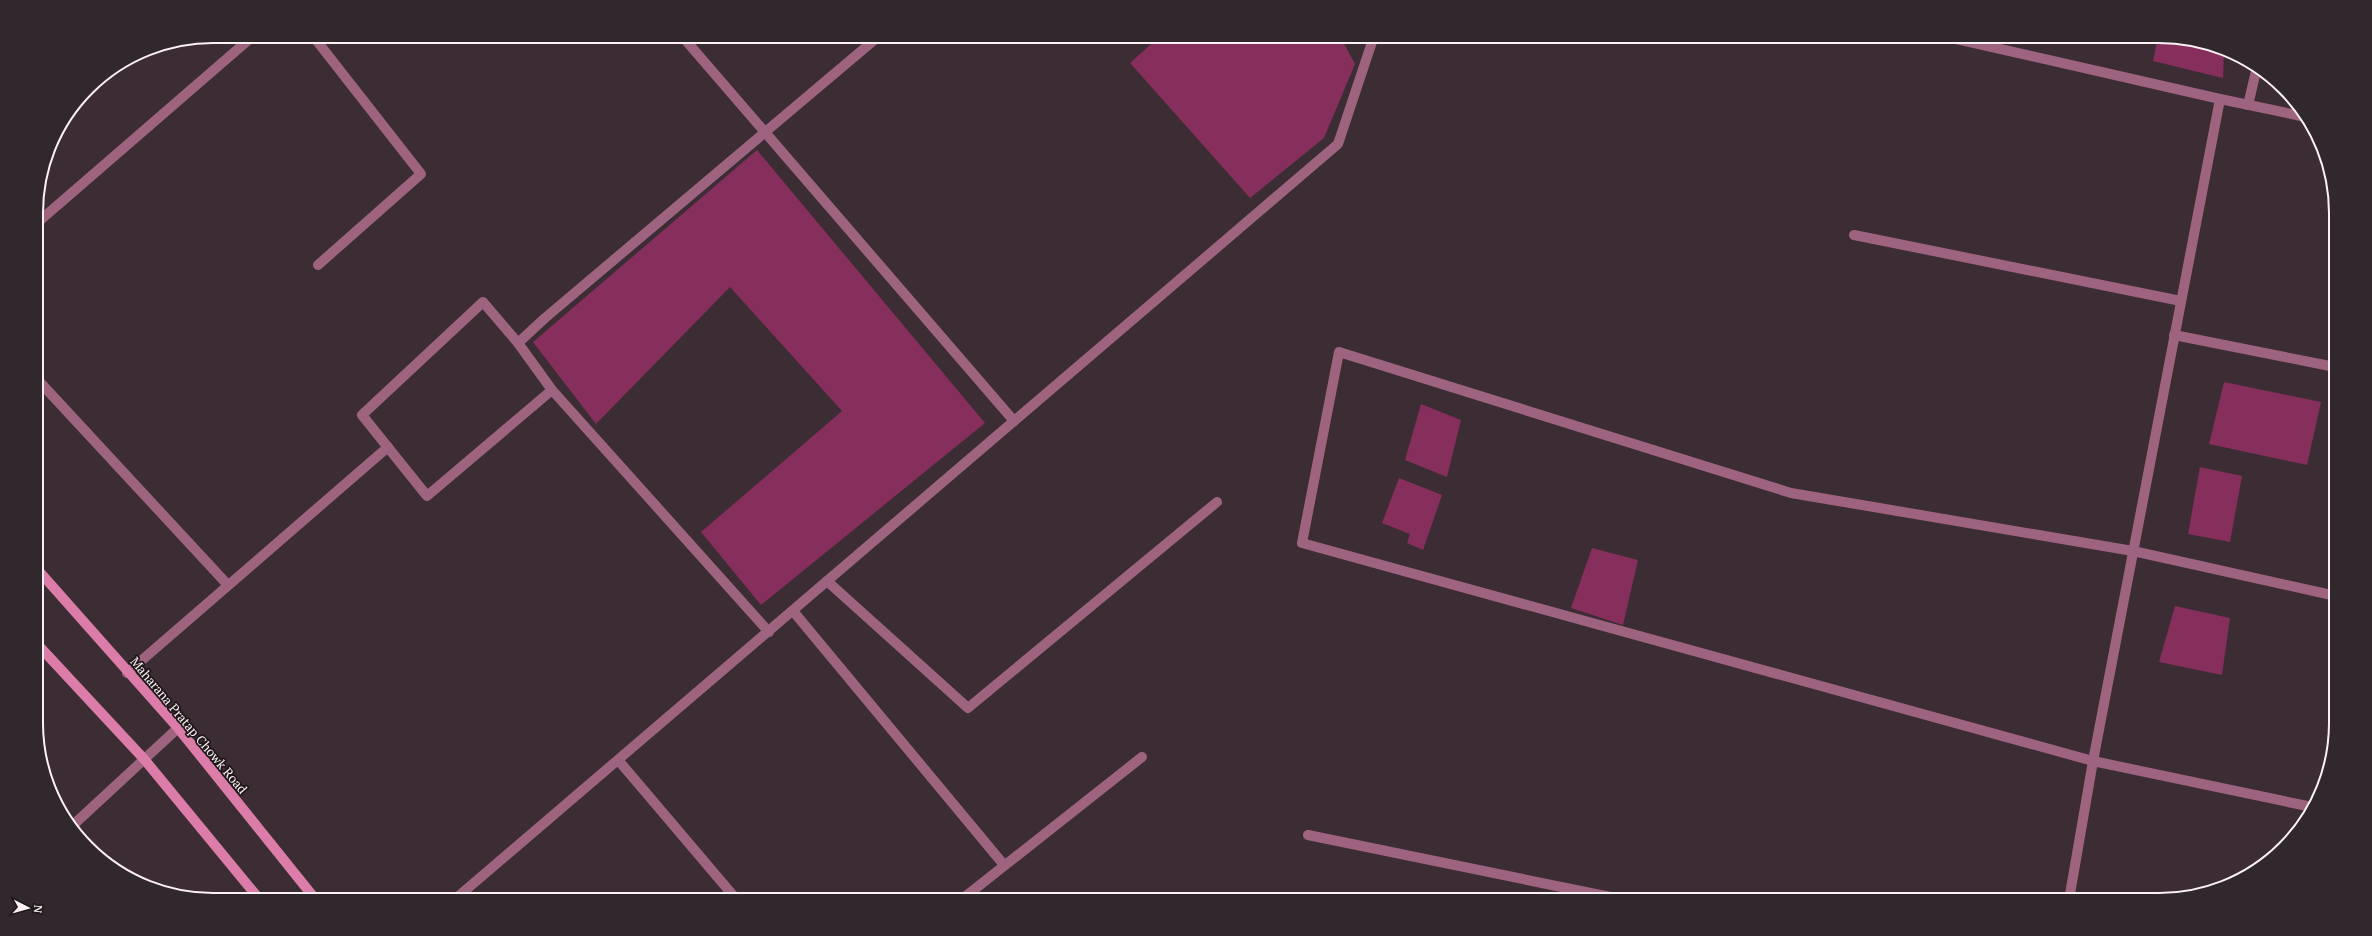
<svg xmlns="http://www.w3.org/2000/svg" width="2372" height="936" viewBox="0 0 2372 936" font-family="'PT Serif',serif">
<rect width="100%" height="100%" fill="#3c2c33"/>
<g fill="#862f5c">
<path d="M1160,36H1340L1355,64L1324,138L1250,198L1130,63Z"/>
<path d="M2158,36L2216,45L2224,50L2223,78L2153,61Z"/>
<path d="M757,150L985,423L761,605L701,532L842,411L730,287L596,424L533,342Z"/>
<path d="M2224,382L2321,402L2307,465L2209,444Z"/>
<path d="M1421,404L1461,420L1447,477L1405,460Z"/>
<path d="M2200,467L2242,476L2230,542L2188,534Z"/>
<path d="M1399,478L1442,495L1423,550L1407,543L1410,534L1382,523Z"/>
<path d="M1592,548L1638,560L1623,625L1571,608Z"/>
<path d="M2175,606L2230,618L2222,675L2159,662Z"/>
</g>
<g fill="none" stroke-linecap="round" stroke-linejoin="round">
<g stroke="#9e637e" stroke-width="10">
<path d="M313,36L421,174L318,265"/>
<path d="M682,36L1014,421"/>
<path d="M1943,36L2220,99L2093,761L2069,900"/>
<path d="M2220,99L2306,117"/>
<path d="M2248,105L2257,67"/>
<path d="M37,223L253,36"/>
<path d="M1854,235L2181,301"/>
<path d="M2174,335L2335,367"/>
<path d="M518,343L545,318L879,36"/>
<path d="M37,379L227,584"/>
<path d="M552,390L427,496L362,415L483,302L518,343L552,390L769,632"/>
<path d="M827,581L968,708L1217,502"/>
<path d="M793,611L1004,865"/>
<path d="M127,673L388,447"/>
<path d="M619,761L737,900"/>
<path d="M2312,807L2093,761L1302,543L1339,352L1791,493L2133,551L2336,596"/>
<path d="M71,827L178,728"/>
<path d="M1308,835L1625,900"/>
<path d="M454,900L1338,144L1374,36"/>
<path d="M961,900L1142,757"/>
</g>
<g stroke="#dc7ca9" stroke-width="10">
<path d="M38,570L178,728L316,900"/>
<path d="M39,646L144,759L260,900"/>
</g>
</g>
<g text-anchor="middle" stroke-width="3.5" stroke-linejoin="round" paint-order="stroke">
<g font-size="13" fill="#fdf1f6" stroke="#1e171a">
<text transform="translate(189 725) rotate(50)" y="5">Maharana Pratap Chowk Road</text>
</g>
</g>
<path d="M0 0H2372V936H0ZM213 43H2159A170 170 0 0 1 2329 213V723A170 170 0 0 1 2159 893H213A170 170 0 0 1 43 723V213A170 170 0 0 1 213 43Z" fill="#30282c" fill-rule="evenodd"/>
<path fill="none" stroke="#fdf1f6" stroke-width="2" d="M213 43H2159A170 170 0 0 1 2329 213V723A170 170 0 0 1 2159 893H213A170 170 0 0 1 43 723V213A170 170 0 0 1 213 43Z"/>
<g transform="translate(28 908) rotate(96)" stroke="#1e171a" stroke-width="3" paint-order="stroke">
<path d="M0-3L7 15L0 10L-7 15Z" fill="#fdf1f6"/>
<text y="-6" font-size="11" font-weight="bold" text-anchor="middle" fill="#fdf1f6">N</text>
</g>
</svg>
